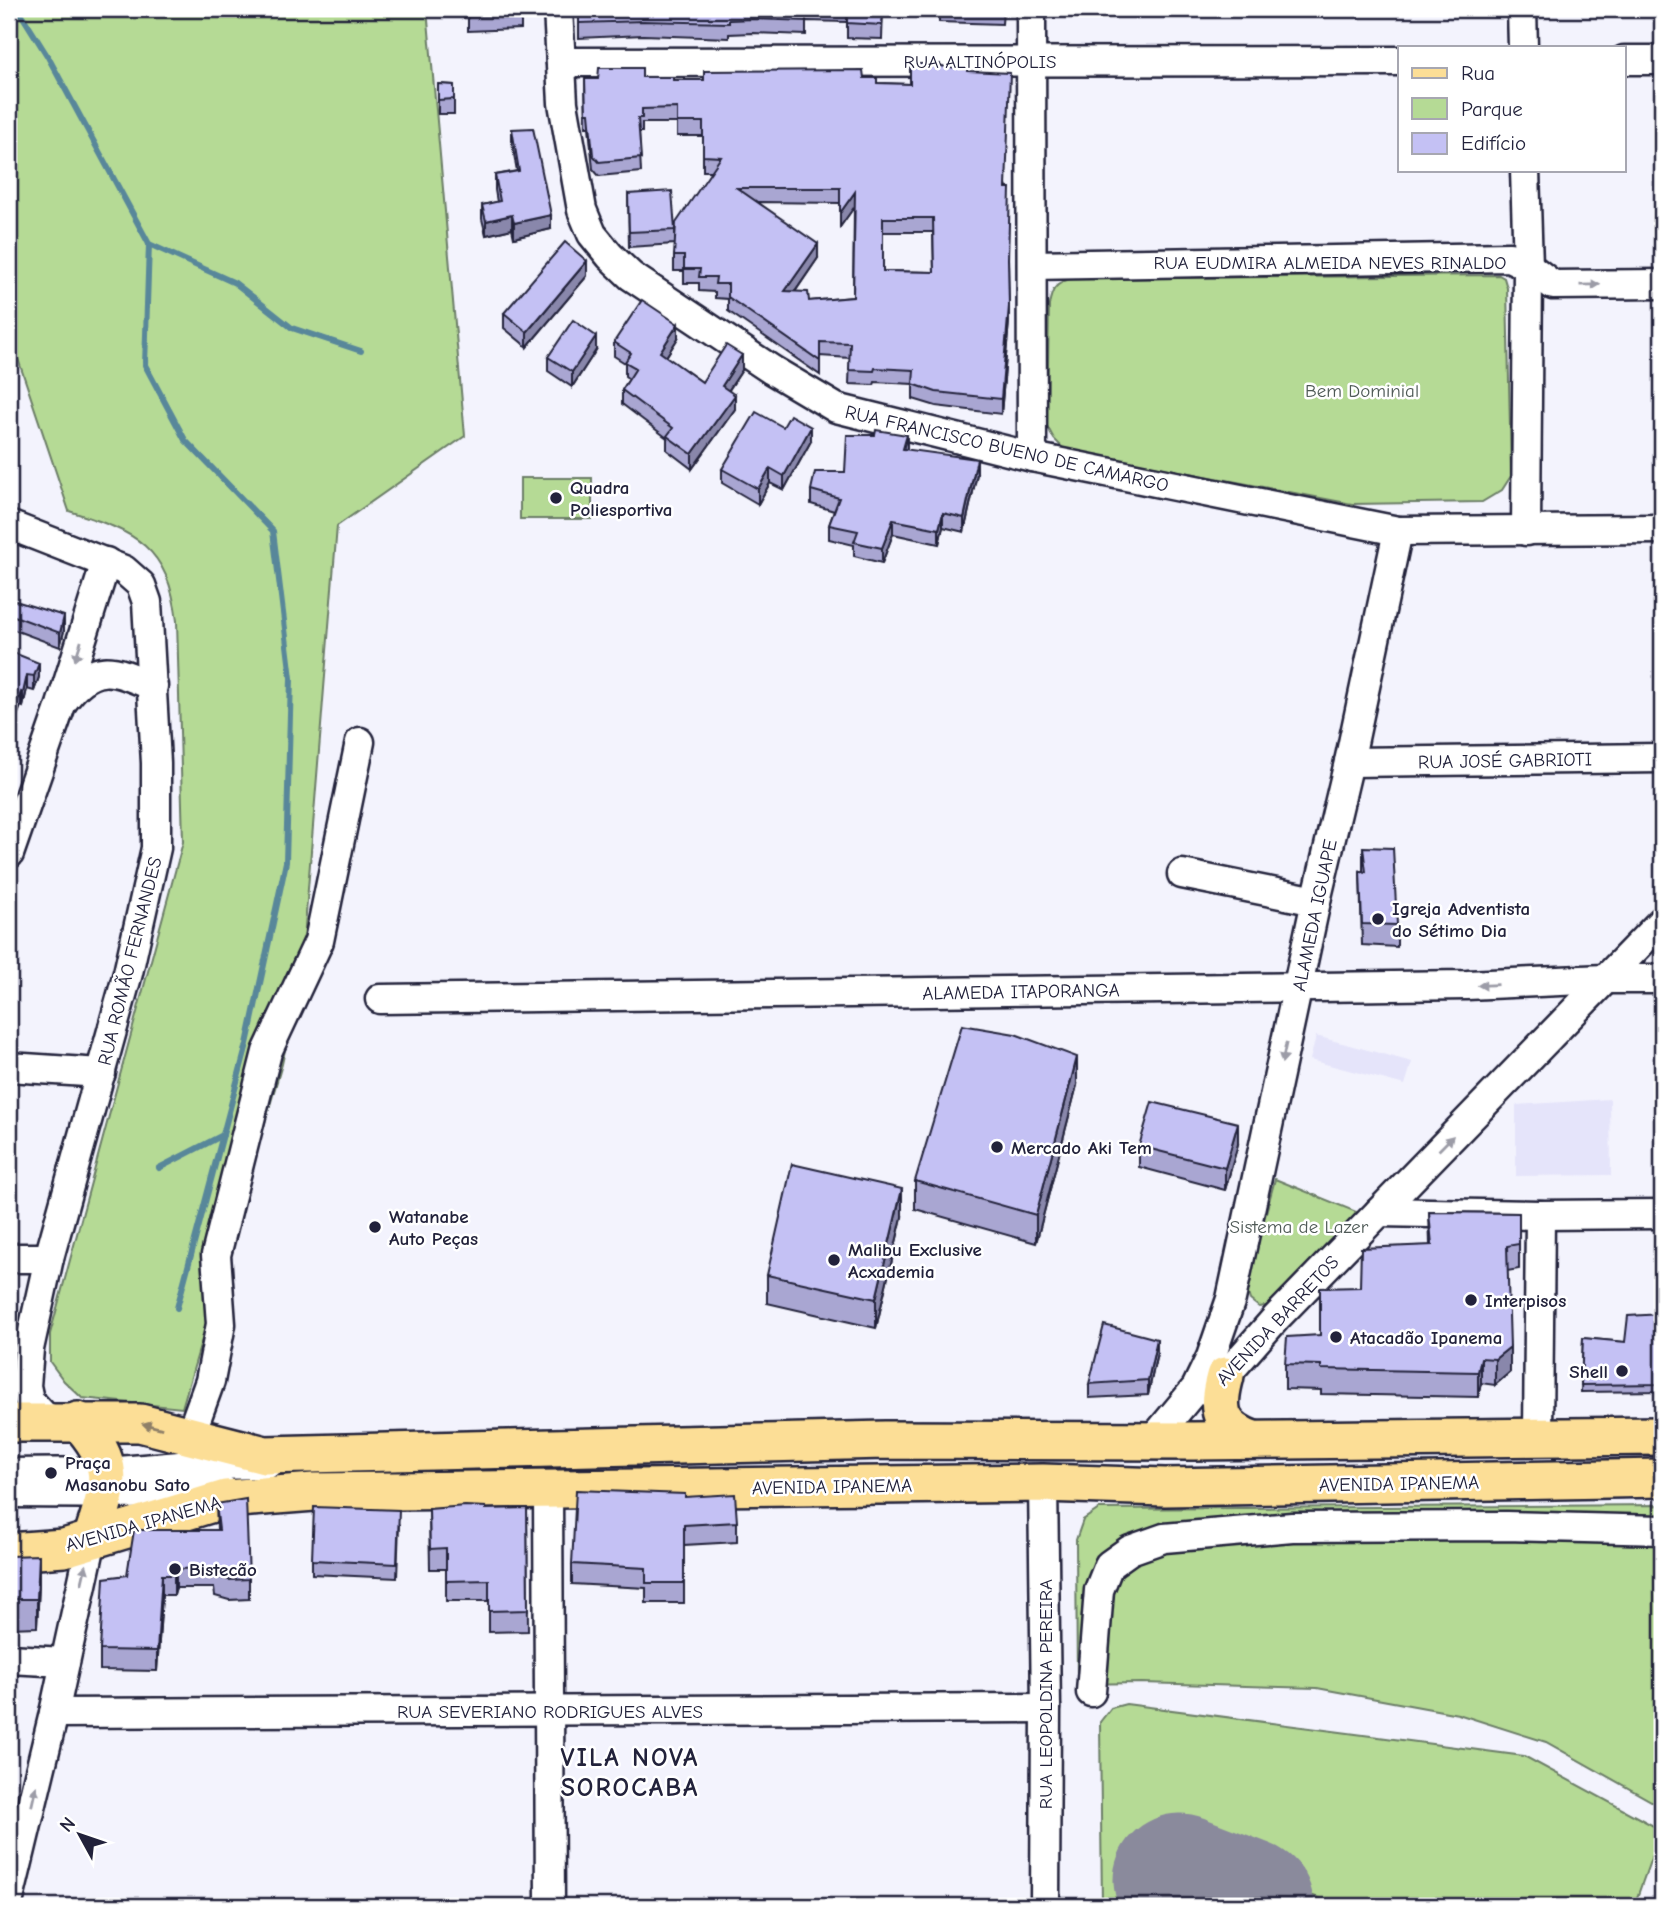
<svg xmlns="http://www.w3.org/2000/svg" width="1671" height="1915" viewBox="0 0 1671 1915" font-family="'Comic Neue',sans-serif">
<rect width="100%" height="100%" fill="#f3f3fd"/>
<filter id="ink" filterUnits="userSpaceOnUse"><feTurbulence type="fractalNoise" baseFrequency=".0143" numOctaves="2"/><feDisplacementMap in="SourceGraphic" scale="14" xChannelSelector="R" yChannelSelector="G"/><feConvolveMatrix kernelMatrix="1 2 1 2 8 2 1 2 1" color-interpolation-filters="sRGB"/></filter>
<g filter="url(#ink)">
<g fill="#e5e4fa">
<path d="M1316,1036L1412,1062L1405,1085L1310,1060Z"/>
<path d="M1610,1099L1611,1175L1516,1176V1105Z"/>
</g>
<g fill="#b5da95" stroke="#6c7e68" stroke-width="2">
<path d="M9,9H427L465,436L337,526L301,976L282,1064L182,1408L82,1398L64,1381L50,1362V1334L183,842L177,621C168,546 136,532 69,511L9,332Z"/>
<path d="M1499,275L1504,278L1507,288L1511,476L1502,490L1482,502L1352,504L1064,449L1054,439L1047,426L1049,305C1052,289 1055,284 1070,279Z"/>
<rect x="520" y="478" width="72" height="41"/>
<path d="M1275,1179L1359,1213L1271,1305L1259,1307L1250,1300L1246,1287Z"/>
<path d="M1662,1505V1807L1546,1742L1458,1714L1317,1688L1142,1683L1077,1684L1076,1540L1083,1520L1099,1509Z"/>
<path d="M1126,1704L1524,1756L1661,1830L1634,1906H1339L1187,1847L1164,1906H1102L1100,1722L1111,1708Z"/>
</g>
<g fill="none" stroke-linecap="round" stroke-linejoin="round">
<g stroke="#58879a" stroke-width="6">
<path d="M18,9L48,57L149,244L145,365L185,440L273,531L291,678L286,862L247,1044L177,1308"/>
<path d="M149,244L235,283L292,328L361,351"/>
<path d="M159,1168L223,1135"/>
</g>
<path stroke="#8a8a9c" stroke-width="52" d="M1180,1906L1195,1886L1223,1880L1261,1888L1289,1906"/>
<path stroke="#8a8a9c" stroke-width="133" d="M1180,1880L1247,1906"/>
<defs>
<g id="minor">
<path d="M558,9L563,103L582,210L592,234L610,256L631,276L772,370L836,408L1032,457L1398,531L1662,529"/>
<path d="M1031,9L1032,457"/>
<path d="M1522,9L1523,47"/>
<path d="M1624,60H1662"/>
<path d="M561,62L1400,61"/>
<path d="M1525,170L1528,266L1526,531"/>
<path d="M1032,265L1509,257L1528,266L1553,285L1662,284"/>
<path d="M9,525L124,570L141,585L147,602L156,763V848L128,973L49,1258L29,1349L26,1386L29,1400L44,1416L59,1422"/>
<path d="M64,700C94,660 113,669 153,686"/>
<path d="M1349,762L1662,758"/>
<path d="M9,854L61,705L106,562"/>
<path d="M1182,874L1316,901"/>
<path d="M380,999L1467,985L1605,979H1662"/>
<path d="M9,1067L101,1073"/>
<path d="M1379,1212L1540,1215L1662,1214"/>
<path d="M9,1258H49"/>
<path d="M1212,1391L1276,1318L1662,921"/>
<path d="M190,1436L210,1381L221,1324L216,1255L267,1052L319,941L360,742"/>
<path d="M1538,1436L1540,1215"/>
<path d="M1152,1441L1196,1388L1211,1357L1231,1299L1316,901L1349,762L1398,531"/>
<path d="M212,1465L267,1464"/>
<path d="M9,1473L107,1472L228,1462"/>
<path d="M1043,1483L1046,1708L1045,1906"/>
<path d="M548,1490L550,1906"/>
<path d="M9,1493L156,1494L223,1490"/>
<path d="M9,1659L65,1662"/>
<path d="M1091,1692L1099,1590L1109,1565L1130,1550L1164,1538L1292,1527L1506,1526L1662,1530"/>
<path d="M54,1713L1046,1708"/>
<path d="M9,1899L54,1713L92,1539"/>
</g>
<g id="major">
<path d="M1225,1376C1216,1409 1218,1427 1253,1440"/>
<path d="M78,1421C119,1466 109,1486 92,1539"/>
<path d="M9,1423H140L265,1455L885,1440L1193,1441L1662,1436"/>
<path d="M9,1552L64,1548L226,1499L314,1492L1043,1483L1165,1487L1662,1478"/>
</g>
</defs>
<use href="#minor" stroke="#22223b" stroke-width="33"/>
<use href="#major" stroke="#22223b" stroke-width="42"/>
<use href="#minor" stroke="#fff" stroke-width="28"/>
<use href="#major" stroke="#fcde96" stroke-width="37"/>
</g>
<g fill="#a9a6d2" stroke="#22223b" stroke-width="2" fill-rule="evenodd">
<path d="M468,9H521V29L468,31Z"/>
<path d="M579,9H883L882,39L847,38V22L806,21V35L752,33L729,34V38L643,35L579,38Z"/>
<path d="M939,9H1011V11H1003L1002,24L939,22Z"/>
<path d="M940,66L968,71L1007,188L1009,321L1001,414L936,406L913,399V384L875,382L874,385L849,384L850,358L820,356V375L728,311V299L715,298V292L699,291V283H684V271H674V256L711,171H703V136H677V123H642V132H639L641,172L599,176L593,169L589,127H586L585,79L642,77L673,80H704L864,78L877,83L910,84ZM758,202L840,203V227L854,207L853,297L809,301L795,292L818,258ZM883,232H933L934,272L883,271Z"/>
<path d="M438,84L454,85V114H438Z"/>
<path d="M512,129L551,229L514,238L512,229L486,235L482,219V205L497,202L495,190V175L517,171L512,143Z"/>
<path d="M628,194L675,230V244L629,247Z"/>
<path d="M587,276L527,347L504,328V313Z"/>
<path d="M678,338L666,357L702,382L742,370L729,390L735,409L692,469L667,450V438L622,404V390L629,379L625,376V363L614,356V342Z"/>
<path d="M596,350L572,387L548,371V357Z"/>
<path d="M783,427L811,441L784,490L770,483L758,504L722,483V469Z"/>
<path d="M907,450L977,474L964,532L943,527L939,544L893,534L882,563L854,556V545L829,539V525L834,511L811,504V490L845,472Z"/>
<path d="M9,599L64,631L60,647L9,628Z"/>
<path d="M9,651L39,677L34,691L27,689L23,707L21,706Z"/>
<path d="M1363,847L1397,925V947L1362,945L1360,871L1363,872Z"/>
<path d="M1077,1085L1036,1243L915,1209V1181Z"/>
<path d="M1238,1144L1225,1190L1139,1167V1146Z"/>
<path d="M1429,1212L1519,1213V1269L1507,1271L1510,1372L1495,1385L1481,1383L1478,1397L1321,1394V1390L1285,1389V1364L1320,1335L1360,1287L1430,1245Z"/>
<path d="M902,1217L876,1328L767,1303V1275Z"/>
<path d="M1662,1314V1391L1581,1392L1583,1338L1625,1342Z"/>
<path d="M1157,1353L1148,1395L1089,1398V1384Z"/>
<path d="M685,1497L737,1522V1542L684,1545V1603H646V1588L572,1584V1564Z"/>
<path d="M216,1504L249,1579V1599L229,1600L215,1596L214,1588H176L174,1595H162L157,1671L100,1670V1650L127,1575L217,1530Z"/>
<path d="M527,1508L528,1631L489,1632V1601H446V1569H430L429,1509Z"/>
<path d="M399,1525L397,1578L312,1574V1560Z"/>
<path d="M9,1556L39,1584L37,1627L9,1628Z"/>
</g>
<g fill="#8987ab" stroke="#22223b" stroke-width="2">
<path d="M855,192V206L840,227V213Z"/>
<path d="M512,215V229L486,235V221Z"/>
<path d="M551,215V229L514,238V223Z"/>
<path d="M818,244V258L785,306V291Z"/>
<path d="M587,261V276L527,347V332Z"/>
<path d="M1009,306V321L1001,414V399Z"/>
<path d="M678,324V338L660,366V352Z"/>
<path d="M596,336V350L572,387V372Z"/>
<path d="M742,355V370L722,400V386Z"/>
<path d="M735,395V409L692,469V454Z"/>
<path d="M811,427V441L784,490V476Z"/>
<path d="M907,435V450L903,449Z"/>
<path d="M977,459V474L964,532V518Z"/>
<path d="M770,468V483L758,504V489Z"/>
<path d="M943,513V527L939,544V529Z"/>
<path d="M893,520V534L882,563V548Z"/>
<path d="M64,616V631L60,647V633Z"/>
<path d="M39,663V677L34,691V676Z"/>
<path d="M27,675V689L23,707V693Z"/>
<path d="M21,692V706L9,738V724Z"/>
<path d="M1077,1057V1085L1036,1243V1215Z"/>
<path d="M1238,1123V1144L1225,1190V1168Z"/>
<path d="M902,1189V1217L876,1328V1299Z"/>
<path d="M1157,1339V1353L1148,1395V1380Z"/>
<path d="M1510,1347V1372L1495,1385V1359Z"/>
<path d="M1481,1358V1383L1478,1397V1372Z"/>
<path d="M11,1444V1456L9,1457V1445Z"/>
<path d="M39,1555V1584L37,1627V1599Z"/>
<path d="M176,1569V1588L174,1595V1575Z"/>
<path d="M162,1575V1595L157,1671V1651Z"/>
</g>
<g fill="#c4c1f4" stroke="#22223b" stroke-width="2" fill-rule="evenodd">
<path d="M468,9H521V15L468,17Z"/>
<path d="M579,9H806V21L752,19L729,20V23L643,21L579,23Z"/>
<path d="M847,9H883L882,25L847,23Z"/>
<path d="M910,64H940V66L968,69V71L1010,73L1006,188H1010L1008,259L1009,306L1001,399L936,392L913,384L914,370L875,368L874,371L849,370L850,343L820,342V361L728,297V284H715L716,277H699L700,269H684V256H674L676,223L721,157L703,156V122H677V108L642,109V118H638L641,158L599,162L593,155L589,113H586L585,79H598L599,68H642V77H673V80H704V71L863,70L864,78H877V83L910,84ZM737,188H840V213L855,192L853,297L809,301L808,292L785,291L818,244ZM883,218H933L934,272L883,271Z"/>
<path d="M438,84L454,85V99L438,100Z"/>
<path d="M533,128L551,215L514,223L512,215L486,221L482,205L500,201L495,175L519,171L512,129Z"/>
<path d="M672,191L675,230L629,232L628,194Z"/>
<path d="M565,242L587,261L527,332L504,313Z"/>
<path d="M642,300L678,324L660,352L702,382L726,345L742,355L722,386L735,395L692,454L667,436L673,428L622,390L636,368L625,362L631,353L614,342Z"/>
<path d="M573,320L596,336L572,372L548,357Z"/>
<path d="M756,412L783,427L790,415L811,427L784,476L770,468L758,489L722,469Z"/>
<path d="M876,430L907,435L903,449L977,459L964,518L943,513L939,529L893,520L882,548L854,542L858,531L829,525L839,498L811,490L815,472H845L847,435H875Z"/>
<path d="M9,599L64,616L60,633L9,614Z"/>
<path d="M9,651L39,663L34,676L27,675L23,693L21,692L9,724Z"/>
<path d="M1363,847L1393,848L1397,925L1362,924L1360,871L1366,872Z"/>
<path d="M962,1025L1015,1034L1077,1057L1036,1215L915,1181Z"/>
<path d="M1152,1102L1238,1123L1225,1168L1139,1146Z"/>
<path d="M792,1164L902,1189L876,1299L767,1275Z"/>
<path d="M1429,1212L1519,1213V1244L1507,1246L1510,1347L1495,1359L1481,1358L1478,1372L1321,1369V1365L1285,1364L1287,1337L1320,1335V1288L1360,1287L1361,1248L1432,1245Z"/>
<path d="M1662,1314V1384L1581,1385L1583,1338L1625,1342L1628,1316Z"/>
<path d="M1104,1325L1157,1339L1148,1380L1089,1384Z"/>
<path d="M576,1490L685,1494V1497L735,1494L737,1522L684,1525V1583H646V1568L572,1564Z"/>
<path d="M246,1499L249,1579L229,1580L215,1576L214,1568L176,1569L174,1575H162L157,1651L100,1650L104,1578L127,1575L134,1530H219L216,1504Z"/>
<path d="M465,1506L486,1507V1509L527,1508L528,1610L489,1611V1580L446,1581V1548L430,1549L429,1509Z"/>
<path d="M314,1507L399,1510L397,1564L312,1560Z"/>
<path d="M39,1555L37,1599H9V1556Z"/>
</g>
<defs><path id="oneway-solid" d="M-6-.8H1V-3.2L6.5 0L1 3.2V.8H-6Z" transform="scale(1.75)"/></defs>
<g fill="#9c9ca7">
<use href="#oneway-solid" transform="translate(1590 285) rotate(-1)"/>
<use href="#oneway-solid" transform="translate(78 651) rotate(108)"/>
<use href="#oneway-solid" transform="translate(1488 985) rotate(178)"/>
<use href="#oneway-solid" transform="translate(1284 1053) rotate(102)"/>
<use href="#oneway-solid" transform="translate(1446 1143) rotate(-45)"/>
<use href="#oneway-solid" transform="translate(84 1574) rotate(-77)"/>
<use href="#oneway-solid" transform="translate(34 1796) rotate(-77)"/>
</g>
<use fill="#8f8068" href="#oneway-solid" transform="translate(152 1426) rotate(-166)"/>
</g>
<g fill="#22223b" stroke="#fff" stroke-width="2.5">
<circle cx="556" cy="498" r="7"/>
<circle cx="1378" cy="919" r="7"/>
<circle cx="997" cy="1147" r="7"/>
<circle cx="375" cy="1227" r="7"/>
<circle cx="834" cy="1260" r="7"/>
<circle cx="1471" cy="1300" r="7"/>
<circle cx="1336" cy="1337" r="7"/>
<circle cx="1622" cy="1371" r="7"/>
<circle cx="51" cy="1473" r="7"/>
<circle cx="175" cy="1569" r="7"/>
</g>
<g text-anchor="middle" stroke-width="5" stroke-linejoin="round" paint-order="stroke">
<g font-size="19" fill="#22223b" stroke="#fff">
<text x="980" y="68">RUA ALTINÓPOLIS</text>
<text x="1330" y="269">RUA EUDMIRA ALMEIDA NEVES RINALDO</text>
<text transform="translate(1007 448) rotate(13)" y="7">RUA FRANCISCO BUENO DE CAMARGO</text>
<text transform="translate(1505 760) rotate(-1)" y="7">RUA JOSÉ GABRIOTI</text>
<text transform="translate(1314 915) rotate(-78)" y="7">ALAMEDA IGUAPE</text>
<text transform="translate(129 961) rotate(-76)" y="7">RUA ROMÃO FERNANDES</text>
<text transform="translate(1021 991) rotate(-1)" y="7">ALAMEDA ITAPORANGA</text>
<text transform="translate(1277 1320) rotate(-47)" y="7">AVENIDA BARRETOS</text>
<text transform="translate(1399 1483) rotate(-1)" y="7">AVENIDA IPANEMA</text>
<text transform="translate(832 1486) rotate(-1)" y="7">AVENIDA IPANEMA</text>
<text transform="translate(143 1523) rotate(-16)" y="7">AVENIDA IPANEMA</text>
<text transform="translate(1045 1694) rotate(-90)" y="7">RUA LEOPOLDINA PEREIRA</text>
<text x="550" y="1718">RUA SEVERIANO RODRIGUES ALVES</text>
</g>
<g font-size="19" fill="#4e5956" stroke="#fff">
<text x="1362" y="397">Bem Dominial</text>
<text x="1299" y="1233">Sistema de Lazer</text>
</g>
<g font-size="19" font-weight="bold" fill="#22223b" stroke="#fff" text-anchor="start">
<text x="570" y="494">Quadra<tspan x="570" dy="22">Poliesportiva</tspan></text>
<text x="1392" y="915">Igreja Adventista<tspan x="1392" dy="22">do Sétimo Dia</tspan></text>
<text x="1011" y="1154">Mercado Aki Tem</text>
<text x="389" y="1223">Watanabe<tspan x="389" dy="22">Auto Peças</tspan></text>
<text x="848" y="1256">Malibu Exclusive<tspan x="848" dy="22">Acxademia</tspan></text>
<text x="1485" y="1307">Interpisos</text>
<text x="1350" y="1344">Atacadão Ipanema</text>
<text x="1608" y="1378" text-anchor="end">Shell</text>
<text x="65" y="1469">Praça<tspan x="65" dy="22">Masanobu Sato</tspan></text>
<text x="189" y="1576">Bistecão</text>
</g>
<g font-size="26" font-weight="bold" letter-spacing="2" fill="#22223b" stroke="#fff">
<text x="630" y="1766">VILA NOVA<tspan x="630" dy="30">SOROCABA</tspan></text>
</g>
</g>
<rect width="1671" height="1915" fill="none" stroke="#fff" stroke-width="35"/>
<rect x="18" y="18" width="1636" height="1880" fill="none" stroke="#22223b" stroke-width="2.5" filter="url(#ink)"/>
<rect x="1398" y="46" width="228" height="126" fill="#ffffff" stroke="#a7a7b1" stroke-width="2"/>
<rect x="1412" y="68" width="35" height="10" fill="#fcde96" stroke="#a7a7b1" stroke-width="2"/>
<text x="1461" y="80" font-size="21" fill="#22223b">Rua</text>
<rect x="1412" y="98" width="35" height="21" fill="#b5da95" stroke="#a7a7b1" stroke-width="2"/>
<text x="1461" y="116" font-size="21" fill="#22223b">Parque</text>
<rect x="1412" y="133" width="35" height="21" fill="#c4c1f4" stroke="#a7a7b1" stroke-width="2"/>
<text x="1461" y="150" font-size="21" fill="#22223b">Edifício</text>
<g transform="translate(80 1835) rotate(310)" stroke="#ffffff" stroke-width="5" paint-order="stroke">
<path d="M0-5L12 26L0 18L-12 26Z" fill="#22223b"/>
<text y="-10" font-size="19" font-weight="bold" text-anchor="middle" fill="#22223b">N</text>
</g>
</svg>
